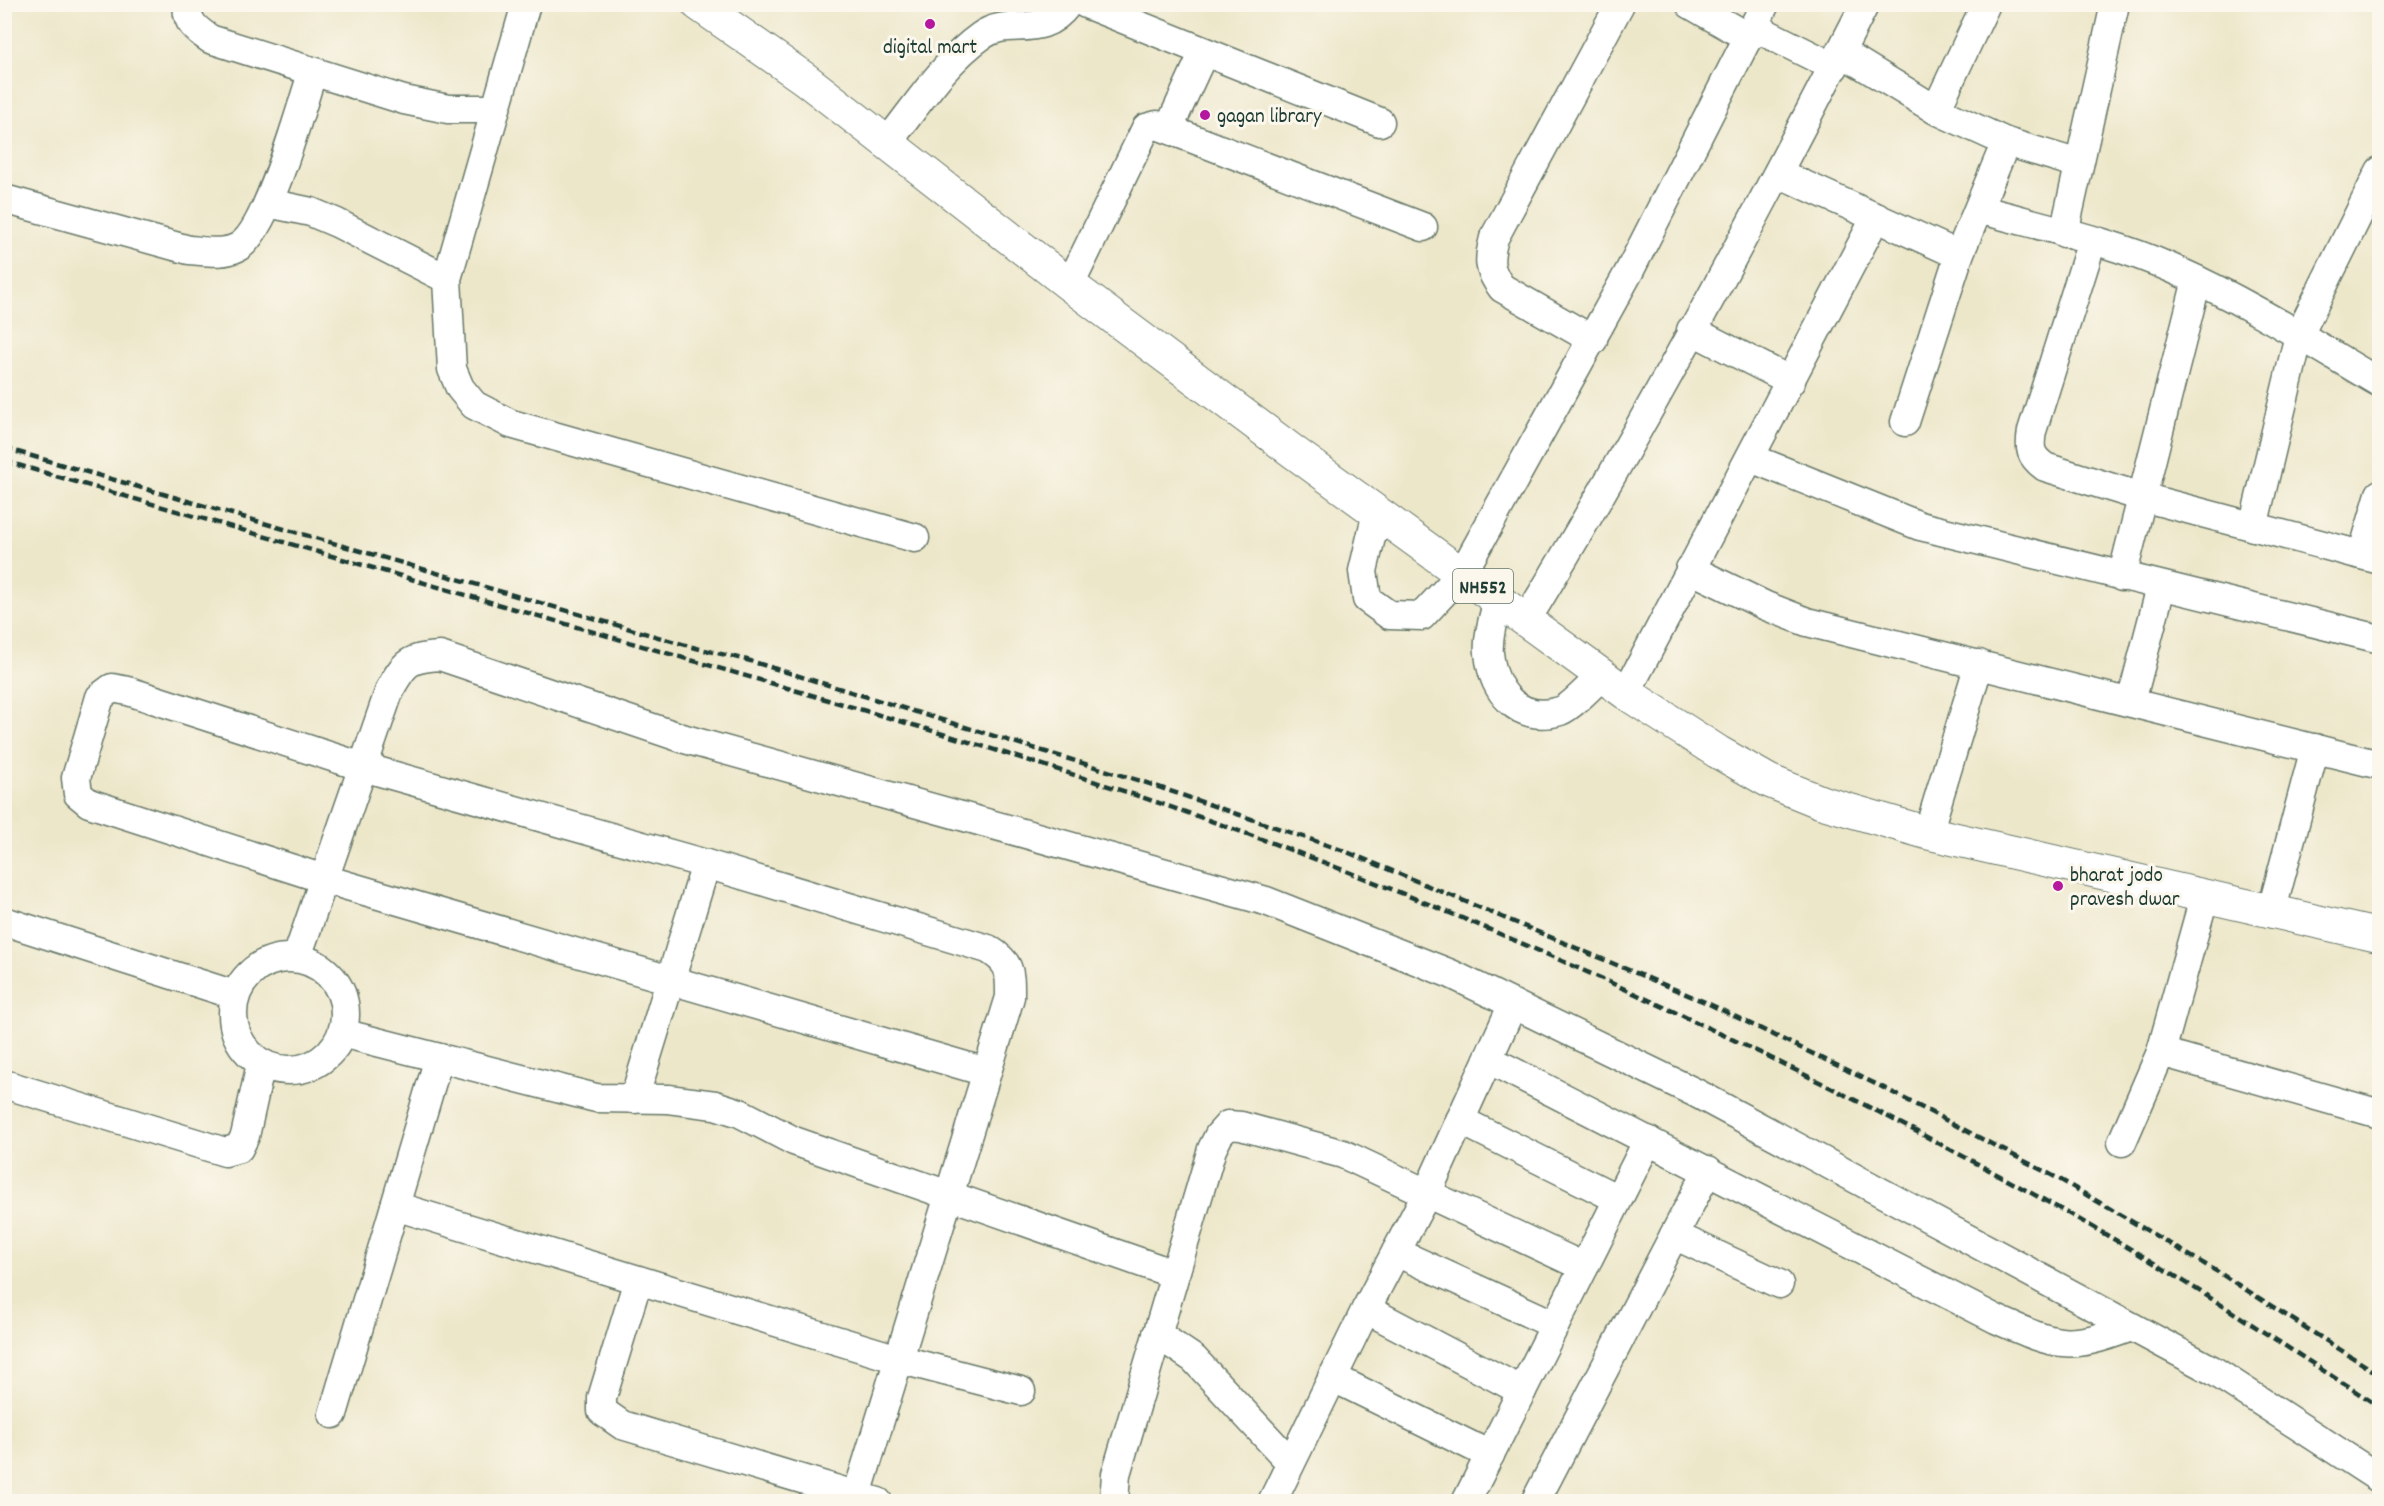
<svg xmlns="http://www.w3.org/2000/svg" width="2384" height="1506" viewBox="0 0 2384 1506" font-family="Dekko,sans-serif">
<rect width="100%" height="100%" fill="#fbf7ec"/>
<filter id="ink" filterUnits="userSpaceOnUse"><feTurbulence type="fractalNoise" baseFrequency=".0167" numOctaves="2"/><feDisplacementMap in="SourceGraphic" scale="12" xChannelSelector="R" yChannelSelector="G"/><feConvolveMatrix kernelMatrix="1 2 1 2 8 2 1 2 1" color-interpolation-filters="sRGB"/></filter>
<filter id="wash" filterUnits="userSpaceOnUse"><feTurbulence type="fractalNoise" baseFrequency=".008" numOctaves="4" result="noise"/><feDisplacementMap in="SourceGraphic" scale="24" xChannelSelector="R" yChannelSelector="G"/><feGaussianBlur stdDeviation="1.35" result="paint"/><feColorMatrix in="noise" values="0 0 0 0 0 0 0 0 0 0 0 0 0 0 0 0 0 1.4 0 .05"/><feComposite in="paint" operator="in"/></filter>
<g filter="url(#wash)">
<rect width="100%" height="100%" fill="#ede7ca"/>
</g>
<g filter="url(#ink)">
<g fill="none" stroke-linecap="round" stroke-linejoin="round">
<defs>
<g id="minor">
<path d="M188,4C185,22 197,30 210,39L404,100L448,109H494"/>
<path d="M526,4L447,279L452,369L460,388L474,405L511,424L915,538"/>
<path d="M1086,4L1380,122"/>
<path d="M1690,4L1749,38"/>
<path d="M1754,27L1834,67"/>
<path d="M1841,52L1936,110L2006,142L2079,164"/>
<path d="M1936,110L1986,4"/>
<path d="M1169,128L1204,52"/>
<path d="M887,143C916,107 943,63 981,36C1010,15 1039,42 1068,4"/>
<path d="M1778,173L1959,255"/>
<path d="M4,199L189,250C205,251 223,255 238,247C268,231 301,106 313,71"/>
<path d="M268,203L311,212L337,223L447,279"/>
<path d="M1979,209C2043,227 2110,241 2171,268C2244,300 2312,343 2380,383"/>
<path d="M2064,233L2115,4"/>
<path d="M2092,241L2032,431C2029,449 2030,456 2045,467L2142,497L2380,560"/>
<path d="M1070,285L1146,128L1157,125L1423,227"/>
<path d="M1691,330L1791,381"/>
<path d="M1593,340L1502,288C1488,270 1488,260 1494,238L1620,4"/>
<path d="M1905,422L1959,255L2006,142"/>
<path d="M1751,458L1920,526L2380,639"/>
<path d="M1377,512L1363,571L1367,599L1389,615L1422,616L1463,572L1630,270L1765,4"/>
<path d="M2253,527L2299,335L2380,171"/>
<path d="M2362,555L2380,494"/>
<path d="M1690,569L1766,606L1807,622L2380,765"/>
<path d="M2122,577L2197,280"/>
<path d="M1498,597C1495,614 1487,636 1489,653C1493,690 1517,724 1560,711C1570,708 1593,684 1602,675"/>
<path d="M1527,619C1648,420 1759,212 1865,4"/>
<path d="M1626,693L1876,217"/>
<path d="M2131,702L2161,587"/>
<path d="M1928,833L1979,664"/>
<path d="M2271,913L2315,748"/>
<path d="M4,921L235,995"/>
<path d="M297,957L390,689C405,662 409,658 440,656L685,739L1266,901L1451,974L1696,1093L2214,1371L2380,1479"/>
<circle cx="289" cy="1014" r="56"/>
<path d="M342,1033L596,1098L668,1099L715,1105L740,1113L794,1141L1174,1274"/>
<path d="M2161,1052L2380,1114"/>
<path d="M1488,1059L1996,1319C2057,1346 2068,1351 2131,1327"/>
<path d="M4,1084L225,1152L239,1148L245,1136L261,1064"/>
<path d="M634,1099L706,864"/>
<path d="M1460,1120L1618,1199"/>
<path d="M2122,1142L2161,1052L2204,898"/>
<path d="M395,1206L898,1359L1021,1391"/>
<path d="M1674,1235L1779,1284"/>
<path d="M1396,1252L1555,1325"/>
<path d="M638,1280L602,1398V1411L622,1425L878,1502"/>
<path d="M1366,1309L1522,1391"/>
<path d="M1157,1334L1194,1359L1290,1462"/>
<path d="M1332,1377L1490,1455"/>
<path d="M333,1414L439,1058"/>
<path d="M857,1495L1010,997C1010,971 1011,963 988,949L706,864L363,767L128,691L112,688L100,697L76,778L78,794L89,803L324,879L986,1072"/>
<path d="M1114,1502L1116,1474L1212,1149L1219,1135L1228,1125L1241,1126L1343,1154L1584,1267"/>
<path d="M1272,1502L1366,1309L1428,1191L1513,1004"/>
<path d="M1466,1502L1648,1140"/>
<path d="M1535,1502L1708,1170"/>
</g>
<path id="highway" d="M698,4L805,79L1070,285L1295,453L1626,693L1718,752L1769,781L1821,802L1928,833L2380,936"/>
</defs>
<use href="#minor" stroke="#677868" stroke-width="31"/>
<use href="#highway" stroke="#677868" stroke-width="35"/>
<use href="#minor" stroke="#fff" stroke-width="28"/>
<use href="#highway" stroke="#fff" stroke-width="33"/>
<g stroke="#1f3d34" stroke-width="4.5" stroke-dasharray="9 4.5" stroke-linecap="butt">
<path d="M4,448L696,648L747,660L1147,783L1347,852L1705,1002L1882,1087L2061,1180L2218,1272L2380,1375"/>
<path d="M4,461C232,527 459,593 687,659C905,722 1125,785 1338,868C1590,966 1836,1084 2073,1216C2178,1274 2278,1342 2380,1407"/>
</g>
</g>
</g>
<g fill="#b5179e" stroke="#fbf7ec" stroke-width="2">
<circle cx="930" cy="24" r="6"/>
<circle cx="1205" cy="115" r="6"/>
<circle cx="2058" cy="886" r="6"/>
</g>
<g text-anchor="middle" stroke-width="6" stroke-linejoin="round" paint-order="stroke">
<rect fill="#fbf7ec" stroke="#61756b" stroke-width="1.5" x="1453" y="569" width="60" height="34" rx="4.5"/>
<g font-size="20" font-weight="bold" fill="#1f3d34">
<text x="1483" y="593">NH552</text>
</g>
<g font-size="21" fill="#1f3d34" stroke="#fbf7ec" text-anchor="start">
<text x="930" y="53" text-anchor="middle">digital mart</text>
<text x="1217" y="122">gagan library</text>
<text x="2070" y="881">bharat jodo<tspan x="2070" dy="24">pravesh dwar</tspan></text>
</g>
</g>
<rect width="2384" height="1506" fill="none" stroke="#fbf7ec" stroke-width="24"/>
</svg>
